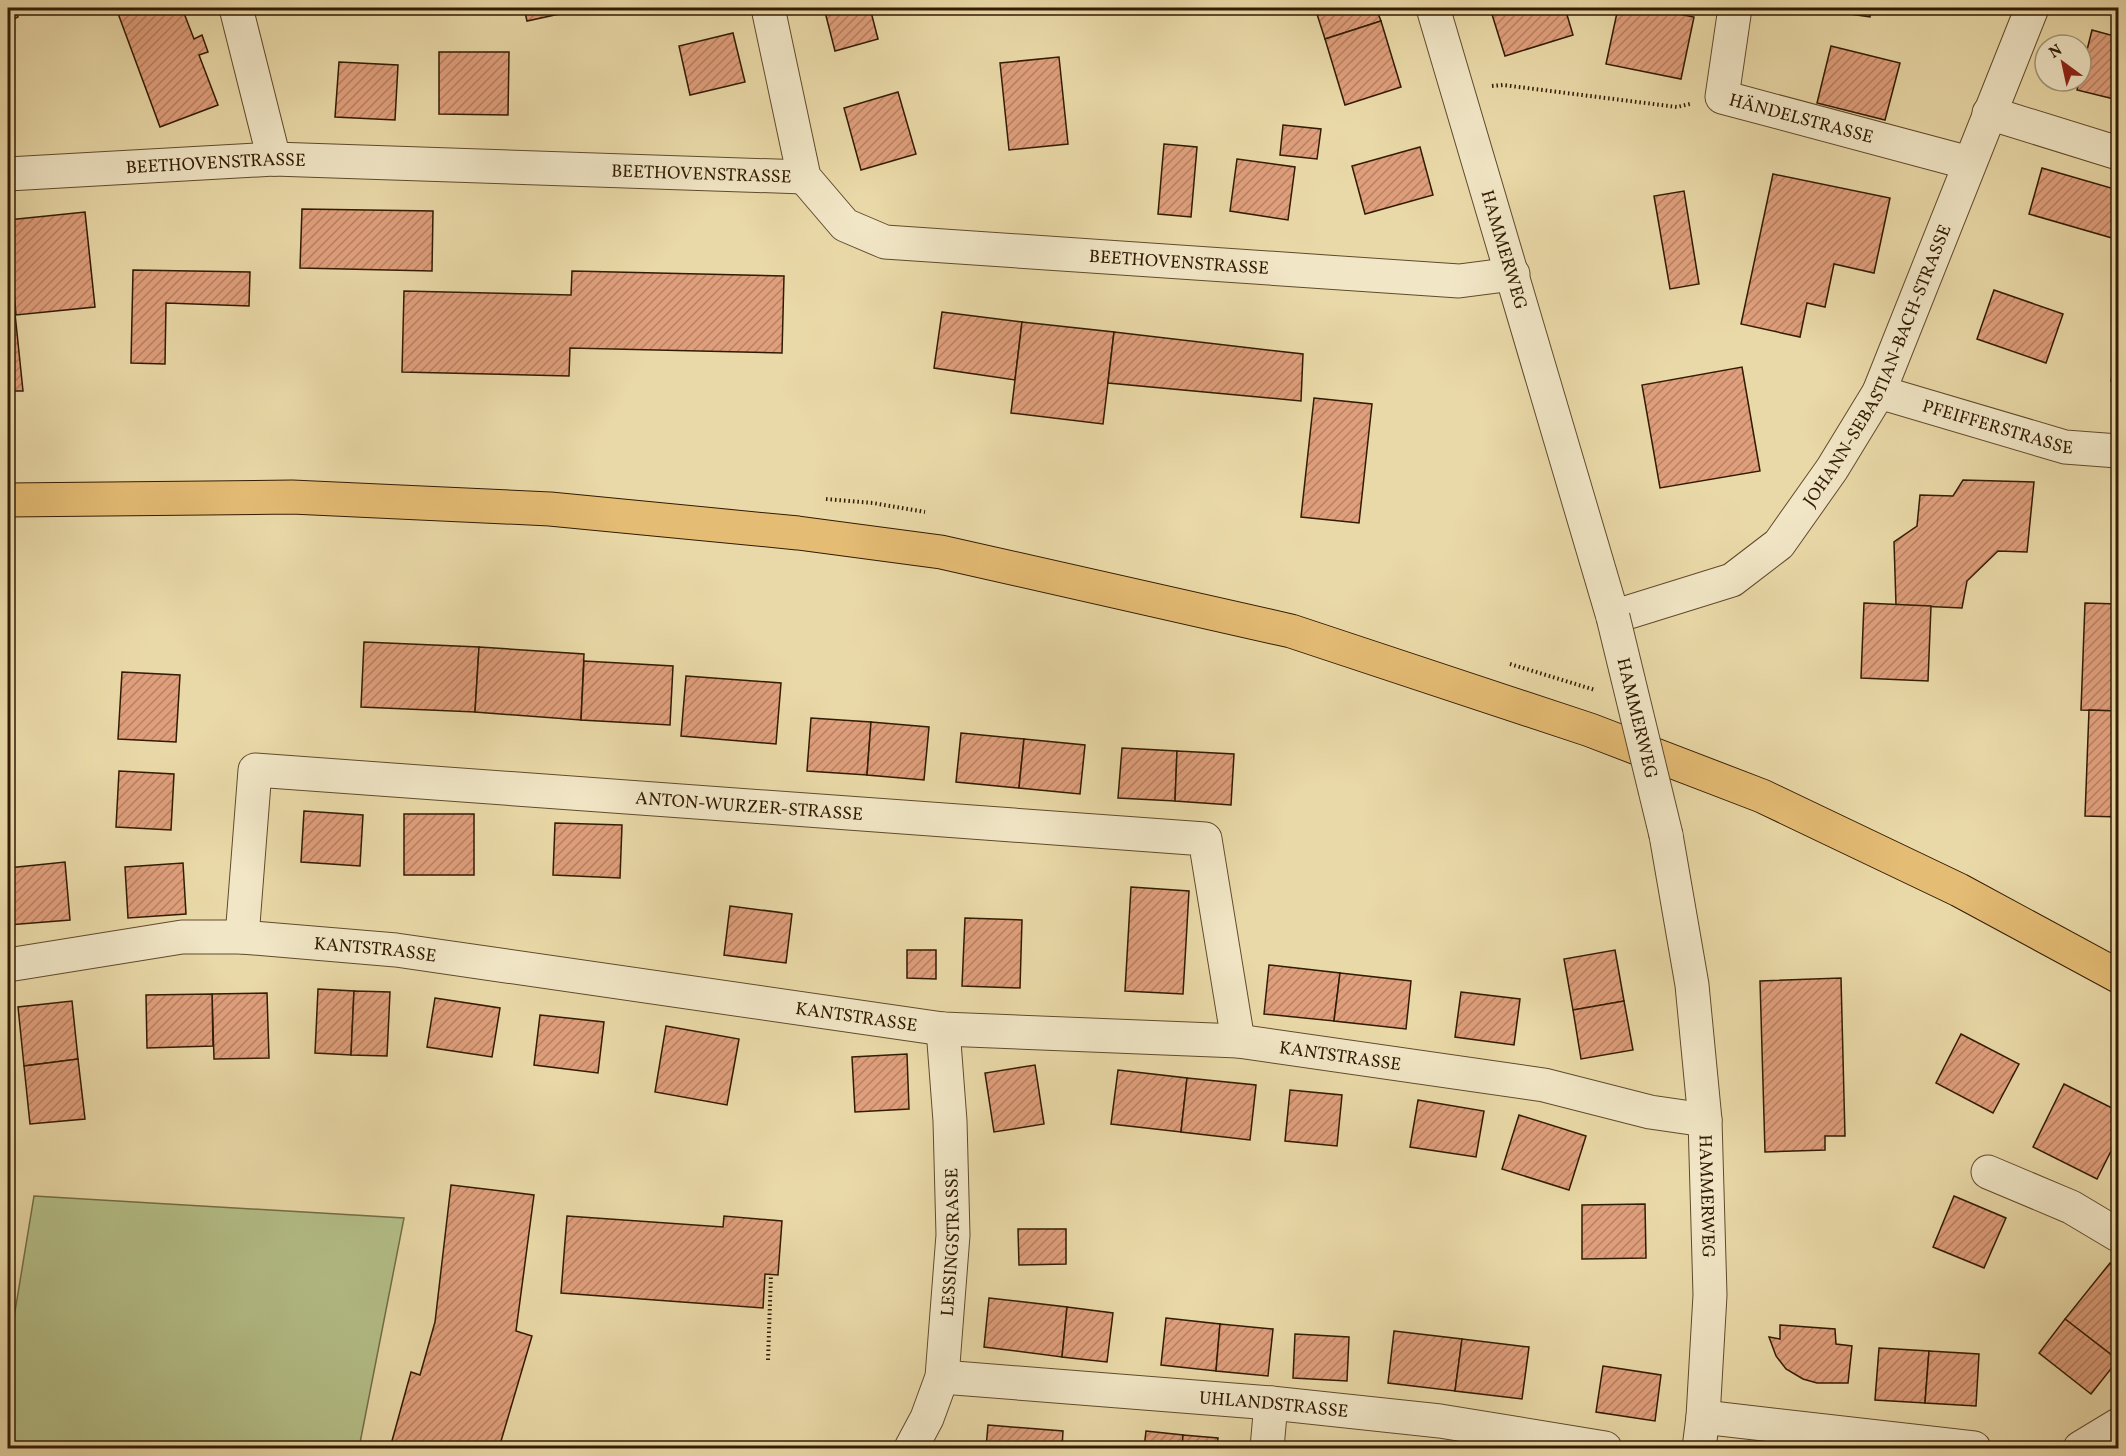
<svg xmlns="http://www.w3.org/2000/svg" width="2126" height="1456" viewBox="0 0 2126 1456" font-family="Vollkorn,serif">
<defs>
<pattern id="building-hatch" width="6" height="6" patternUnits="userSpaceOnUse" patternTransform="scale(1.5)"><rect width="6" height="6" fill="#e09f7c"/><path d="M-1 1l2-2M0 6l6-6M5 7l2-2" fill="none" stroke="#b68163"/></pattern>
</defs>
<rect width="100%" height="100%" fill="#ead9a8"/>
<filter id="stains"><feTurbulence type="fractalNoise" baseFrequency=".00333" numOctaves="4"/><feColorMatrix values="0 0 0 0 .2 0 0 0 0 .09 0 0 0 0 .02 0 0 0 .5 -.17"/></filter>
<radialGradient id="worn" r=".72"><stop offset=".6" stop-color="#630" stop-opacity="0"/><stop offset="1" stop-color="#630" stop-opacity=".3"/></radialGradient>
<path fill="#b5c089" stroke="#746e46" stroke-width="1.5" d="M34,1196L404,1218L359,1448H40L8,1441V1354Z"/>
<g fill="url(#building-hatch)" stroke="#321b03" stroke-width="1.5">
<path d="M8,8H14L18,17L8,22Z"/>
<path d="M116,8H182L194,39L202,35L208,52L199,55L218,105L160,127Z"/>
<path d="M303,8H323L305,13Z"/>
<path d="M524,8H587L527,21Z"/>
<path d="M824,8H870L878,39L835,51Z"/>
<path d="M1315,8H1376L1381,21L1325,39Z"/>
<path d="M1490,8H1565L1573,35L1505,56Z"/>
<path d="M1618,8H1648L1694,17L1681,79L1606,64Z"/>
<path d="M1807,8H1871L1870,17Z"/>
<path d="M1381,21L1401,87L1345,105L1325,39Z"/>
<path d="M2092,30L2118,37V100L2077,90Z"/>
<path d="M733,33L745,82L690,95L679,46Z"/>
<path d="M1831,46L1900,63L1885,120L1817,103Z"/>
<path d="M439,52H509L508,115L439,114Z"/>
<path d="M1059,57L1068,144L1009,150L1000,63Z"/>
<path d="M339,62L398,65L395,120L335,117Z"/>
<path d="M898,92L916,154L861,170L844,108Z"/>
<path d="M1283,125L1321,129L1317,159L1280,155Z"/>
<path d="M1164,144L1197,147L1191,217L1158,214Z"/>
<path d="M1420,147L1433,195L1365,214L1352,166Z"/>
<path d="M1237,159L1295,167L1288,220L1230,211Z"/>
<path d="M2042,168L2118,190V213L2112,238L2029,214Z"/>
<path d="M1773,174L1890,198L1874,273L1834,264L1825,307L1807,303L1800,337L1741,324Z"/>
<path d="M1684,191L1699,284L1670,289L1654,196Z"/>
<path d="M302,209L433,211L432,271L300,268Z"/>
<path d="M85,212L95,307L16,315L8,220Z"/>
<path d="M8,246L23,391H8Z"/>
<path d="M133,270L250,272L249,306L166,303L165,364L131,363Z"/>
<path d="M572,271L784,276L782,353L570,348L569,376L402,372L404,291L571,295Z"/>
<path d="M1994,290L2063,314L2046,363L1977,339Z"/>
<path d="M942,312L1022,322L1015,380L934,368Z"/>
<path d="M1022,322L1114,332L1103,424L1011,413Z"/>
<path d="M1114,332L1303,354L1301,401L1108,383Z"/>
<path d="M2118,345V383L2111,381Z"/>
<path d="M1742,367L1760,471L1660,488L1642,385Z"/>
<path d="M1314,398L1372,404L1359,523L1301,517Z"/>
<path d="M1963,480L2034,482L2027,552L1998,551L1967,581L1962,608L1896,605L1894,542L1917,526L1920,495L1953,496Z"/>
<path d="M1864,603L1931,606L1928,681L1861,678Z"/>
<path d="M2085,603L2118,604V711L2081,710Z"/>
<path d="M364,642L479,647L475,712L361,707Z"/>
<path d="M479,647L584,654L581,720L475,712Z"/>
<path d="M584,661L673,666L670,725L581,720Z"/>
<path d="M122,672L180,675L176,742L118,739Z"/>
<path d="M686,676L781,683L776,744L681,736Z"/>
<path d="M2089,710L2118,711V817L2085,816Z"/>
<path d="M811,718L871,722L867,775L807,771Z"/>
<path d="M871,722L929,727L924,780L867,775Z"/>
<path d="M961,733L1024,739L1019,788L956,782Z"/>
<path d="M1024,739L1085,745L1080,794L1019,788Z"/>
<path d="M1122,748L1177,751L1175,801L1118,798Z"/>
<path d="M1177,751L1234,754L1231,805L1175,801Z"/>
<path d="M119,771L174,774L171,830L116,827Z"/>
<path d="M8,785L14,811L8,813Z"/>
<path d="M304,811L363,815L360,866L301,862Z"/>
<rect x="404" y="814" width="70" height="61"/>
<path d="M555,823L622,825L620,878L553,875Z"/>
<path d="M65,862L70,920L8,925V868Z"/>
<path d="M183,863L186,914L128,918L125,867Z"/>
<path d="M1131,887L1189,891L1183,994L1125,991Z"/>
<path d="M730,906L792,914L786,963L724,955Z"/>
<path d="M965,918L1022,920L1020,988L962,986Z"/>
<path d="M907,950H936V979L907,978Z"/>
<path d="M1615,950L1624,1001L1573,1010L1564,959Z"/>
<path d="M1269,965L1340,973L1334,1021L1264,1014Z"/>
<path d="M1340,973L1411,981L1406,1029L1334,1021Z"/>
<path d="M1841,978L1845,1136H1825V1150L1765,1152L1760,981Z"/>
<path d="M318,989L354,991L351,1055L315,1053Z"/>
<path d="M354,991L390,992L387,1056L351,1055Z"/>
<path d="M1461,992L1520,999L1514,1045L1455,1037Z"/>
<path d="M267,993L269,1058L214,1059L212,994Z"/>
<path d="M212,994L213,1046L147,1048L146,995Z"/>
<path d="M435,998L500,1008L492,1057L427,1047Z"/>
<path d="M72,1001L78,1059L24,1066L18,1007Z"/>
<path d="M1624,1001L1633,1050L1581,1059L1573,1010Z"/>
<path d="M540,1015L604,1022L598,1073L534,1065Z"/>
<path d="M666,1026L739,1039L727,1105L655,1092Z"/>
<path d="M1961,1034L2019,1064L1993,1113L1936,1083Z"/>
<path d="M907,1054L909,1109L855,1112L852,1057Z"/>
<path d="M78,1059L85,1119L30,1124L24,1066Z"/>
<path d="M1035,1065L1044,1124L994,1132L985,1073Z"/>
<path d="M1118,1070L1187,1078L1181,1132L1111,1124Z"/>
<path d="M1187,1078L1256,1085L1250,1140L1181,1132Z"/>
<path d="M2064,1084L2118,1111V1137L2097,1179L2033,1147Z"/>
<path d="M1290,1090L1342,1095L1337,1146L1285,1141Z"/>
<path d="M1418,1100L1484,1111L1476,1157L1410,1147Z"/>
<path d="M1519,1115L1586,1136L1569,1190L1502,1169Z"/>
<path d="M451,1185L534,1195L516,1331L532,1336L499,1448H390L411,1372L420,1375L435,1322Z"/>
<path d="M1954,1196L2006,1218L1984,1268L1933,1247Z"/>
<path d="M1645,1204L1646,1258L1582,1259V1205Z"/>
<path d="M567,1216L723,1227L724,1216L782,1221L778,1275L765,1274L763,1308L561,1293Z"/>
<path d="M1018,1229H1066V1264L1019,1265Z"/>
<path d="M2110,1263L2118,1270V1360L2065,1319Z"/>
<path d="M989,1298L1067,1307L1062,1357L984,1347Z"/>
<path d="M1067,1307L1113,1313L1107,1362L1062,1357Z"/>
<path d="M1166,1318L1220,1324L1216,1371L1161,1365Z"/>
<path d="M2065,1319L2118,1360L2091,1394L2039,1353Z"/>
<path d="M1220,1324L1273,1329L1268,1376L1216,1371Z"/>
<path d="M1780,1325L1835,1329L1836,1344L1852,1346L1848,1383H1817L1803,1379L1786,1369L1776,1356L1769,1337L1780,1339Z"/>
<path d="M1394,1331L1462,1339L1455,1391L1388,1383Z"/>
<path d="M1295,1334L1349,1337L1347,1381L1293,1378Z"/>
<path d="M1462,1339L1529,1347L1522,1399L1455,1391Z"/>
<path d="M1879,1348L1929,1351L1925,1403L1875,1400Z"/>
<path d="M1929,1351L1979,1354L1976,1406L1925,1403Z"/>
<path d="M1603,1366L1661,1375L1655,1421L1596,1412Z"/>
<path d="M988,1425L1063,1431L1062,1448H986Z"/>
<path d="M1146,1431L1183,1435L1182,1448H1144Z"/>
<path d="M1183,1435L1218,1438L1217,1446L1237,1448H1182Z"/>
</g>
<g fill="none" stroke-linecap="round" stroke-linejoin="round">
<defs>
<g id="minor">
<path d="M236,8L274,159"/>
<path id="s1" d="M768,8L804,177L845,225L885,242L1459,281L1513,274"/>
<path id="s2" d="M1433,8L1613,617L1732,580L1779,544L1832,469L1879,392L2032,8"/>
<path id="s3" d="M1735,8L1722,97L1969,163"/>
<path d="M1989,113L2118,153"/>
<path id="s4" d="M8,174L274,159L804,177"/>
<path id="s5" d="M1879,392L2065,447L2118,451"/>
<path id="s6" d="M1666,835L1692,985L1705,1120L1710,1295L1703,1417L1699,1448"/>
<path id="s7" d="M242,937L255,770L1205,839L1238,1041"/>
<path id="s8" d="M8,965L182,937H242L396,950L943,1029L1238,1041L1544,1085L1650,1112L1705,1120"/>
<path d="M1988,1172L2071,1207L2118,1235"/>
<path id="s9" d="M942,1377L1271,1403L1440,1421L1605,1448"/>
<path d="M1703,1417L1974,1448"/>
<path id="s10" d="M911,1448L927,1418L942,1377L953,1235L950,1121L943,1029"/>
<path d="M1267,1448L1271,1403"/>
<path d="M2080,1448L2118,1425"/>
</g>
<path id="primary" d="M8,500L292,497L550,509L798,533L941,552L1291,631L1590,730L1762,796L1959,890L2118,976"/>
</defs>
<use href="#minor" stroke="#604a2c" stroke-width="35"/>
<use href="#primary" stroke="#321b03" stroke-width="35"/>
<g stroke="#321b03" stroke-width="4" stroke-dasharray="1.5 3" stroke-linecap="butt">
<path d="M1492,86L1503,85L1677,107L1690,104"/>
<path d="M826,499L873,503L925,512"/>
<path d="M1510,664L1595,690"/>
<path d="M768,1360L771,1274"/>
</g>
<use href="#minor" stroke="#f1e6c6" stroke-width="33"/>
<use href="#primary" stroke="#e5bc74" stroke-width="33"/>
<defs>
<g id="minor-bridge">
<path id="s11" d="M1613,617L1666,835"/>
</g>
</defs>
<use href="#minor-bridge" stroke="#604a2c" stroke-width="35" stroke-linecap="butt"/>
<use href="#minor-bridge" stroke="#f1e6c6" stroke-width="33"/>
</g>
<g text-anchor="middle" stroke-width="5" stroke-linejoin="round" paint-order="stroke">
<g font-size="18" fill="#321b03" stroke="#f1e6c6">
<text dy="6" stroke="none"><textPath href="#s3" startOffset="172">HÄNDELSTRASSE</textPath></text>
<text dy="6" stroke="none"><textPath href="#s4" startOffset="208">BEETHOVENSTRASSE</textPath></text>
<text dy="6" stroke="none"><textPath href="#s4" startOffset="694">BEETHOVENSTRASSE</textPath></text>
<text dy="6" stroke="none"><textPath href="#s2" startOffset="252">HAMMERWEG</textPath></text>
<text dy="6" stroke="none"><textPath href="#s1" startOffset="574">BEETHOVENSTRASSE</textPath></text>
<text dy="6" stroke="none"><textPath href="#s2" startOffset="1024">JOHANN-SEBASTIAN-BACH-STRASSE</textPath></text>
<text dy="6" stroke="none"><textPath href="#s5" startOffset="124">PFEIFFERSTRASSE</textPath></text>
<text dy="6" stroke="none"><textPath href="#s11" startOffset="104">HAMMERWEG</textPath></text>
<text dy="6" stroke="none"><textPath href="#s7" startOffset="663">ANTON-WURZER-STRASSE</textPath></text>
<text dy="6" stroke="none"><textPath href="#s8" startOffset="370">KANTSTRASSE</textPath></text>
<text dy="6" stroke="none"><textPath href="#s8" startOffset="856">KANTSTRASSE</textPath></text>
<text dy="6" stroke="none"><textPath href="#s8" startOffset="1342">KANTSTRASSE</textPath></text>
<text dy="6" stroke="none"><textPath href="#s6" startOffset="364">HAMMERWEG</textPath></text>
<text dy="6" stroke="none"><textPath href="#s10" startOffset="213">LESSINGSTRASSE</textPath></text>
<text dy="6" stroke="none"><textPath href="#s9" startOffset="333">UHLANDSTRASSE</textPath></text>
</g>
</g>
<rect width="2126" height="1456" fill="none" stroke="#ead9a8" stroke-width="30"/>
<rect x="9" y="9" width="2108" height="1438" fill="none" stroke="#321b03" stroke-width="3"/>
<rect x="15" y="15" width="2096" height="1426" fill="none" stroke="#321b03" stroke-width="1.5"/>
<g transform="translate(2063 63) rotate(327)"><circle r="28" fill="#f1e6c6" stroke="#a59578" stroke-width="1.5"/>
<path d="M0-4.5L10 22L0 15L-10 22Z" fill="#8f2418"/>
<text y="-9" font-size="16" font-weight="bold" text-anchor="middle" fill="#321b03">N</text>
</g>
<rect width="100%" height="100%" filter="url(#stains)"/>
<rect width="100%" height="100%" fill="url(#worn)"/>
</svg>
